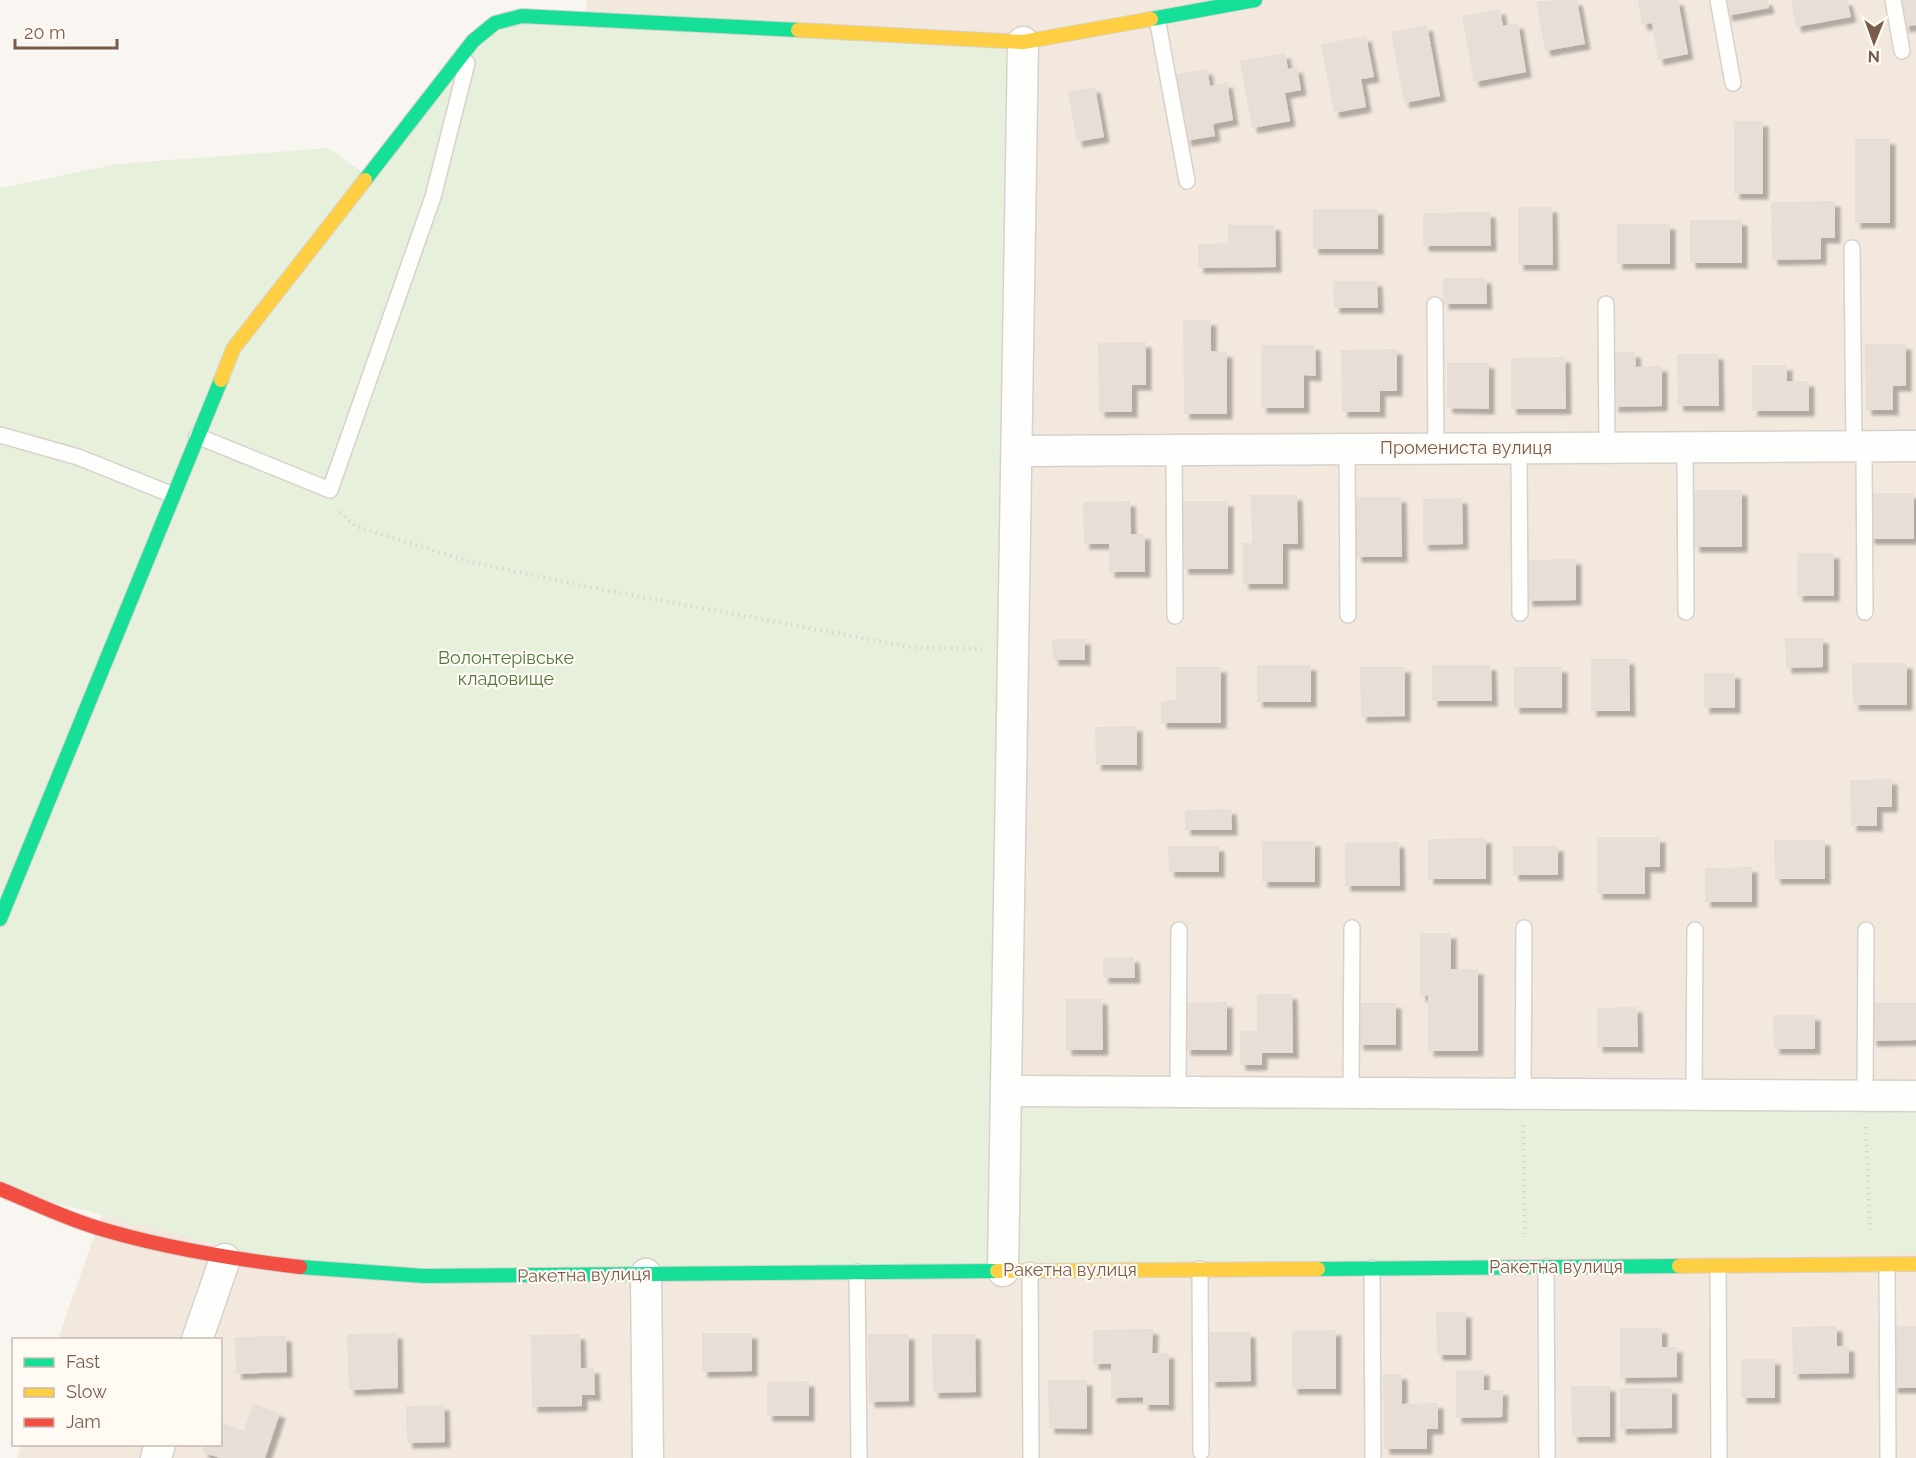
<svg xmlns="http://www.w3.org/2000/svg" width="1916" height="1458" viewBox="0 0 1916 1458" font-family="Raleway,sans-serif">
<defs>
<filter id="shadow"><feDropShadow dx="5.5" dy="5.5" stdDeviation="1.5" flood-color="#0004"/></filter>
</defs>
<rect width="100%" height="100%" fill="#f9f5f0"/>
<path fill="#f2e8de" d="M587,0H1916V1458H17L21,1445L220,1444V1340L58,1339L97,1228L586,19Z"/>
<path fill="#e7f0db" d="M495,23L1023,42L1006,1102L1916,1109V1253L327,1272L0,1189V188L118,164L328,148L368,176Z"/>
<g fill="#e6ded7" filter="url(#shadow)">
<path d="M1577,0L1585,44L1545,51L1536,1Z"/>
<path d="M1638,0H1678L1688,54L1658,60L1652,23L1642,25Z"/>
<path d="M1724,0H1767L1769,8L1727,16Z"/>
<path d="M1791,0H1847L1851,17L1796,27Z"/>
<path d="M1899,0H1916V25L1904,27Z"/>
<path d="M1500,9L1503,26L1518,23L1526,72L1474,82L1462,16Z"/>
<path d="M1427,25L1440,96L1404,103L1391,32Z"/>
<path d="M1366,36L1374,77L1361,79L1366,107L1334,113L1321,44Z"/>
<path d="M1285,53L1288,69L1297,67L1301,90L1285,93L1290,121L1252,128L1240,61Z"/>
<path d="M1207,69L1210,86L1227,82L1233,120L1213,124L1215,136L1186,141L1174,75Z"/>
<path d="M1095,87L1104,137L1077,142L1068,92Z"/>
<rect x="1734" y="121" width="29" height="73"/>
<rect x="1855" y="139" width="35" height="84"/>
<path d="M1835,201V238H1821V259L1772,260L1771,202Z"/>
<path d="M1518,207H1552L1553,265H1518Z"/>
<rect x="1313" y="209" width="65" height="40"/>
<path d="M1490,212L1491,246H1423V213Z"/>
<rect x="1690" y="220" width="52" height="43"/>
<rect x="1617" y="224" width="53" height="40"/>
<path d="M1228,225H1275L1276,267L1198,268V244L1228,243Z"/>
<path d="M1443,278H1486L1487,304H1443Z"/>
<path d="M1333,281H1377L1378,308H1334Z"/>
<path d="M1183,320H1211V351L1227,352V414H1184Z"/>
<path d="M1146,342V385H1132V412H1099L1098,343Z"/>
<path d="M1865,344H1906V386H1893V410H1866Z"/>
<path d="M1261,345H1315L1316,376L1304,375V408H1261Z"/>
<path d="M1397,349V391H1380V412H1342L1341,350Z"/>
<path d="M1612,352H1635L1636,367L1662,366V406L1613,407Z"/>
<path d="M1677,354H1718L1719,406H1678Z"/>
<path d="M1565,357L1566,409H1511V358Z"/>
<path d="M1447,363H1489V409L1447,408Z"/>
<path d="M1752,365H1787V381H1809V411H1752Z"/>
<path d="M1693,490H1742V547H1694Z"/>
<path d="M1868,493H1914V539H1869Z"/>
<path d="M1251,495H1297L1298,544H1283V584H1243V543H1252Z"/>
<path d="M1355,497H1401L1402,557H1356Z"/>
<path d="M1462,498L1463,544L1423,545V499Z"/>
<path d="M1130,501L1131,534H1145V572H1109V544H1084L1083,502Z"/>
<rect x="1183" y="501" width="45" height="68"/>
<rect x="1797" y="553" width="37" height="43"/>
<path d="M1576,559V600L1527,601V560Z"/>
<path d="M1785,638H1823V667L1786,668Z"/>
<path d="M1052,639H1085V660H1053Z"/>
<path d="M1591,659H1629L1630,711H1591Z"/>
<path d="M1852,663H1907V705H1853Z"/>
<rect x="1257" y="665" width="54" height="37"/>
<path d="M1432,665H1491L1492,701H1432Z"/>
<path d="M1176,667H1221V723H1161V701L1176,700Z"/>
<path d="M1360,667H1405V716L1361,717Z"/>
<rect x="1514" y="667" width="48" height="41"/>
<rect x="1704" y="673" width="31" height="35"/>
<path d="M1137,726V765H1096L1095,727Z"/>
<path d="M1892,779V807H1877V826H1851L1850,780Z"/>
<path d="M1231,809L1232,830H1185V810Z"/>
<path d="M1597,837H1660V867H1645V894H1597Z"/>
<path d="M1486,838V879H1428V839Z"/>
<path d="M1774,840H1825V879H1775Z"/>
<rect x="1262" y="841" width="53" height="41"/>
<path d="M1399,842L1400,886H1345V843Z"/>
<path d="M1168,846H1219V872H1169Z"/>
<rect x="1513" y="846" width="45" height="29"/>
<path d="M1752,867V902H1705V868Z"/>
<path d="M1420,933H1451V969H1478V1051H1428V995L1420,996Z"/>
<path d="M1134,957L1135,978H1103V958Z"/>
<path d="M1257,994H1292L1293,1053H1262V1065H1240V1031H1257Z"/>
<path d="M1066,999H1102L1103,1050H1066Z"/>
<path d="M1227,1002V1050H1185V1003Z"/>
<path d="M1357,1003H1396V1045H1358Z"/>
<path d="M1871,1003H1916V1040L1871,1041Z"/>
<path d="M1637,1007L1638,1047H1597V1008Z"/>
<path d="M1773,1015H1815V1049H1774Z"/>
<path d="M1436,1312H1466V1355H1437Z"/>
<path d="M1837,1326V1346H1849V1373L1793,1374L1792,1327Z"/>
<rect x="1892" y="1326" width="24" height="62"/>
<path d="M1620,1328H1662V1347H1677V1377L1620,1378Z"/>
<path d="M1153,1329L1152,1353H1169V1405H1143V1397L1111,1398V1364H1093V1330Z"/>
<path d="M1336,1330V1389H1292V1331Z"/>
<path d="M1210,1332H1250L1251,1381L1210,1382Z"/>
<path d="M397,1333L398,1388L349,1390L347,1334Z"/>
<path d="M702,1333H752V1371L702,1372Z"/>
<path d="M580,1334L581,1368H594L595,1395H582V1406L532,1407L531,1335Z"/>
<path d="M868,1334H909V1401L869,1402Z"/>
<path d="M932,1334H975L976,1392L933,1393Z"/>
<path d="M286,1336L287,1372L236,1374L235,1337Z"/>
<rect x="1741" y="1359" width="34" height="39"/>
<path d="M1484,1370V1390H1503L1502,1417L1456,1418V1371Z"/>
<path d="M1383,1374H1402V1404L1438,1403V1429H1427V1449H1384Z"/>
<path d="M1048,1380H1087V1429L1049,1428Z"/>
<path d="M809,1381V1416H767V1382Z"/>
<path d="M1571,1386H1610V1437H1572Z"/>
<path d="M1620,1388H1672V1428L1620,1429Z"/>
<path d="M253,1404L280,1413L265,1458H220L202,1452L205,1444H220V1422L244,1431Z"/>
<path d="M444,1405L445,1442L407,1443L406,1406Z"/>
</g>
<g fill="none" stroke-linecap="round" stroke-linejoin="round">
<defs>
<g id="lane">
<path d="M1718,0L1733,83"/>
<path d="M1893,0L1902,51"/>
<path d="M1157,18L1187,181"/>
<path d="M1852,248L1854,446"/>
<path d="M1606,304L1607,448"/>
<path d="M1435,305L1436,449"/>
<path d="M0,435L78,457L173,495"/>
<path d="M197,436L330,490L433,197L467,63"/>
<path d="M1864,446L1865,612"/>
<path d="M1685,447L1686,612"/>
<path d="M1519,448L1520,613"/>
<path d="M1347,449L1348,615"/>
<path d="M1174,450L1175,616"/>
<path d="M1178,1092L1179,930"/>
<path d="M1351,1093L1352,928"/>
<path d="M1523,1094L1524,928"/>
<path d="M1694,1095L1695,930"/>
<path d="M1865,1096L1866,930"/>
<path d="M1887,1265L1888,1458"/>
<path d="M1718,1266L1719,1458"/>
<path d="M1546,1267L1547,1456"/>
<path d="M1372,1268L1373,1456"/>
<path d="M1200,1269L1201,1452"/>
<path d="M1030,1270L1031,1458"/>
<path d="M857,1272L859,1458"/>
</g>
<g id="street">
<path d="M1017,451L1916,446"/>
<path d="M1006,1091L1916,1096"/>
<path d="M1003,1271L1023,42"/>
<path d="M646,1274L648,1458"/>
<path d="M197,1340L225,1259"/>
<path d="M156,1458L160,1444"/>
</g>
<g id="fast">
<path d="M1151,19L1255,0"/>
<path d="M365,180L473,41L495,23L522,16L798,30"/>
<path d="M0,919L221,380"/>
<path d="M300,1267L424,1276L997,1271"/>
<path d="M1318,1269L1679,1266"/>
</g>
<g id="slow">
<path d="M798,30L1023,42L1151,19"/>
<path d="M221,380L233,349L365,180"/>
<path d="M1679,1266L1916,1264"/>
<path d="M997,1271L1318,1269"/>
</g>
<path id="jam" d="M0,1189C32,1202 64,1218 98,1228C164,1248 232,1259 300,1267"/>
</defs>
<use href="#lane" stroke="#d7d1cb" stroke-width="18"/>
<use href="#street" stroke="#d7d1cb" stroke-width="33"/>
<use href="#fast" stroke="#d9d2cb" stroke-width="16"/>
<use href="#slow" stroke="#d9d2cb" stroke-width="16"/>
<use href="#jam" stroke="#d9d2cb" stroke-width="16"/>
<g stroke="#dcd5d0" stroke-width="4" stroke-dasharray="1.5 4.5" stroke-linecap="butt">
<path d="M340,512L355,526L471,562L589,587L910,647L982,649"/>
<path d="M1523,1125L1525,1234"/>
<path d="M1866,1127L1870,1230"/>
</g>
<use href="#lane" stroke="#fefefd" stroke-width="15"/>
<use href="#street" stroke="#fefefd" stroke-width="30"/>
<use href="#fast" stroke="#16e098" stroke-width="14"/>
<use href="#slow" stroke="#ffcf43" stroke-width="14"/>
<use href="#jam" stroke="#f24e42" stroke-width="14"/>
</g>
<g text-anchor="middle" stroke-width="4.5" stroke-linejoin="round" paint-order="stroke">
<g font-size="18" fill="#7a5c4d" stroke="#fffaf3">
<text x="1466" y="454">Промениста вулиця</text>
<text x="1556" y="1273">Ракетна вулиця</text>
<text x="1070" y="1276">Ракетна вулиця</text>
<text transform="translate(584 1275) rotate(-1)" y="6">Ракетна вулиця</text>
</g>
<g font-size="18" fill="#537a41" stroke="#fffaf3">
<text x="506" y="664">Волонтерівське<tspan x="506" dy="21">кладовище</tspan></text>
</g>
</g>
<rect x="12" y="1338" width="210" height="108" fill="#fffaf3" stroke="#cabbb1" stroke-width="1.5"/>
<rect x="24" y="1358" width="30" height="9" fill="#16e098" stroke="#cabbb1" stroke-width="1.5"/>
<text x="66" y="1368" font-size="18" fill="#7a5c4d">Fast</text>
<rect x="24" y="1388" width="30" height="9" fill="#ffcf43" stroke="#cabbb1" stroke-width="1.5"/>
<text x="66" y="1398" font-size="18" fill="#7a5c4d">Slow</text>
<rect x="24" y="1418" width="30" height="9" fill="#f24e42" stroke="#cabbb1" stroke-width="1.5"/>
<text x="66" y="1428" font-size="18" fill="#7a5c4d">Jam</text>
<g transform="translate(1874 42) rotate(181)" stroke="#fffaf3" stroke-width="4.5" paint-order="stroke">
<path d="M0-4.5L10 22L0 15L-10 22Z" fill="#7a5c4d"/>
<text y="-9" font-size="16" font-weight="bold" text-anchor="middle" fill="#7a5c4d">N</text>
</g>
<path d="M15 39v9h102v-9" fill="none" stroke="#7a5c4d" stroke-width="3"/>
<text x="24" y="39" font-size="18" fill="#7a5c4d" stroke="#fffaf3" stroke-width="4.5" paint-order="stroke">20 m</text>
</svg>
